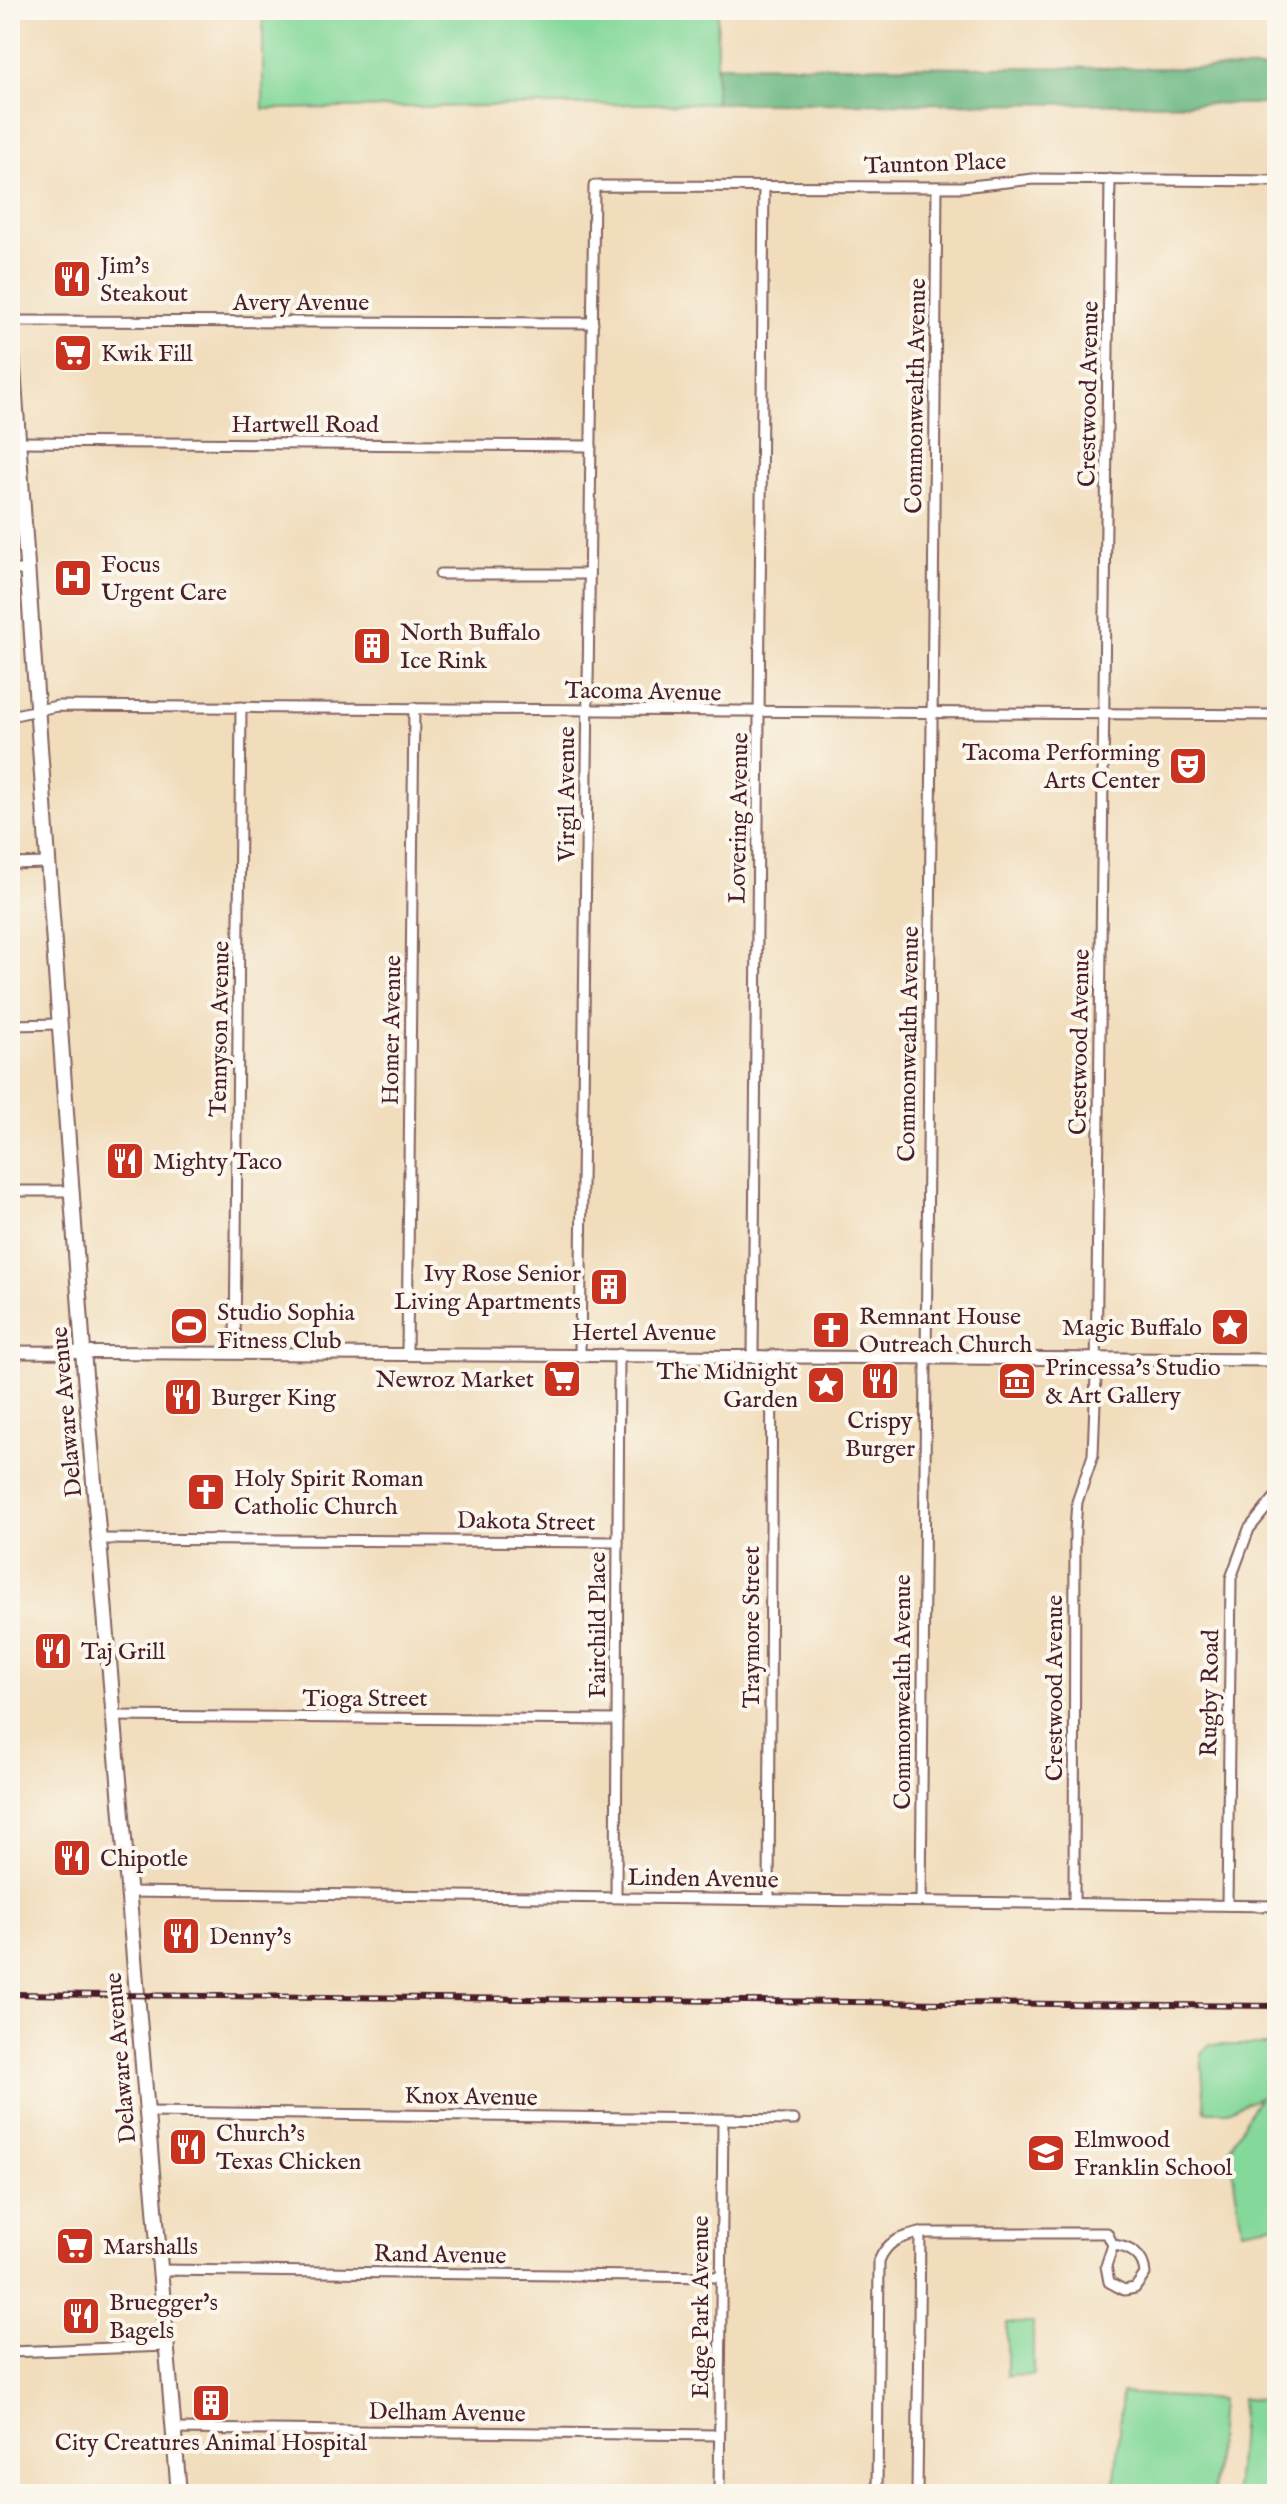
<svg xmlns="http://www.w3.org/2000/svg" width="1287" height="2504" viewBox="0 0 1287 2504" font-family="'IM FELL English',serif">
<rect width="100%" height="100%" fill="#fbf7ec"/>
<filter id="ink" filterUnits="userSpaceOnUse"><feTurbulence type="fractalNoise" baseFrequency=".0125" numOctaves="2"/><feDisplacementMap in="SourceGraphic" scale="16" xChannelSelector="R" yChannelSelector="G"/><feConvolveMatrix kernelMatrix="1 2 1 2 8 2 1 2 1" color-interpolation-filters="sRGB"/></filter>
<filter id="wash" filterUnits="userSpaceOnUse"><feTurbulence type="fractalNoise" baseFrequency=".006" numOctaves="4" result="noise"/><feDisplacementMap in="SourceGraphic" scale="32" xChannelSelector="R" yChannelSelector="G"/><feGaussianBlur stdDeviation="1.8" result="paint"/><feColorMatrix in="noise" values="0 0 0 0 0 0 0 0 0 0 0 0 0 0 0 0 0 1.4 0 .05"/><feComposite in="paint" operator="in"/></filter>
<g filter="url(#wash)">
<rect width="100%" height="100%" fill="#f1ddbc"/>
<g fill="#83d89a" stroke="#667c62" stroke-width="2">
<path d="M263,10H718L715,103L263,109Z"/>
<path d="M1210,2045H1277V2224L1242,2230L1229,2149L1259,2097L1228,2111H1205L1201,2054Z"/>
<path d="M1007,2323H1033V2375L1007,2376Z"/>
<path d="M1122,2393L1220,2400L1213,2494H1114Z"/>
<path d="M1242,2399L1277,2401V2494H1235Z"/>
</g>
<path fill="#6ab882" stroke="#5a6c56" stroke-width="2" d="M717,65L1274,69L1277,104L715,103Z"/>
</g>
<g filter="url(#ink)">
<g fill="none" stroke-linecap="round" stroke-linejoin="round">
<defs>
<g id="minor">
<path d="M10,321L593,323"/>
<path d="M18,442L591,446"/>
<path d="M10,570H27"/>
<path d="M440,574H589"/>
<path d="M10,716L57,706L1277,715"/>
<path d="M10,864L48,863"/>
<path d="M10,1025L60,1024"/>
<path d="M10,1191H72"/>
<path d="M235,1352L241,707"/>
<path d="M407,1353L414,708"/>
<path d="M580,1354L594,186L962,187L1033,179L1277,181"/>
<path d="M753,1355L764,186"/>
<path d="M99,1539L618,1542"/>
<path d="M113,1716L617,1720"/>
<path d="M128,1892L1277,1906"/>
<path d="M616,1897L619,1354"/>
<path d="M769,1899L772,1355"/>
<path d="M921,1901L937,187"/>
<path d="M1074,1904L1075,1529L1077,1502L1093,1455L1096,1375L1110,179"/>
<path d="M1227,1905L1231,1578L1249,1529L1277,1495"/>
<path d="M147,2112L794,2120"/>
<path d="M1113,2245C1130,2247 1144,2255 1145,2274L1135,2288L1124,2290L1109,2282L1106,2266Z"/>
<path d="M160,2270L720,2277"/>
<path d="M10,2352L166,2346"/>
<path d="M174,2429L719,2435"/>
<path d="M719,2494L723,2120"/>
<path d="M877,2494L879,2261C887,2241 900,2237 920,2233H1107L1113,2245"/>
<path d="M917,2494L920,2233"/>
</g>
<path id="tertiary" d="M10,1352L1277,1360"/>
<path id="primary" d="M10,326L83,1351L179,2494"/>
</defs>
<use href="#minor" stroke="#84625e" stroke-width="13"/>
<use href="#tertiary" stroke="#84625e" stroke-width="15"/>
<use href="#primary" stroke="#84625e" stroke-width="18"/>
<use href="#minor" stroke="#fff" stroke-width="9"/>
<use href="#tertiary" stroke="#fff" stroke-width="11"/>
<use href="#primary" stroke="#fff" stroke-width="14"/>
<defs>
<path id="rail" d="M10,1994L1277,2006"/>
</defs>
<use href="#rail" stroke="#4a1f2b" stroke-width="6"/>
<use href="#rail" stroke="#fbf7ec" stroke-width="3" stroke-dasharray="9" stroke-linecap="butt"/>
</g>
</g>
<defs>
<symbol id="restaurant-square" viewBox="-11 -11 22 22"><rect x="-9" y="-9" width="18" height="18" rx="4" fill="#c8321e" stroke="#fbf7ec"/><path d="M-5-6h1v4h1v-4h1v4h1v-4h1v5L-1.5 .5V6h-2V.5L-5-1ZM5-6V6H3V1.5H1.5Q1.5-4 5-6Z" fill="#fff"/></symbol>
<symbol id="supermarket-square" viewBox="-11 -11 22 22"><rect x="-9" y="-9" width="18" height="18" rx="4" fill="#c8321e" stroke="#fbf7ec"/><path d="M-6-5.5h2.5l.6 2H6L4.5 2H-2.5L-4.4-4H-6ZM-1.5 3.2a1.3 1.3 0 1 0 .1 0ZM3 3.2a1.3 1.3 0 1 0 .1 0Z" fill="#fff"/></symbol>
<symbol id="hospital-square" viewBox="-11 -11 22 22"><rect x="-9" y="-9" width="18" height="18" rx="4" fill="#c8321e" stroke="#fbf7ec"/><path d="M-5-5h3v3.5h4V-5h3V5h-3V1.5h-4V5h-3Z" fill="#fff"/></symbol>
<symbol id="building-square" viewBox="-11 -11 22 22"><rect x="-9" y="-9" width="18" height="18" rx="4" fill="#c8321e" stroke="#fbf7ec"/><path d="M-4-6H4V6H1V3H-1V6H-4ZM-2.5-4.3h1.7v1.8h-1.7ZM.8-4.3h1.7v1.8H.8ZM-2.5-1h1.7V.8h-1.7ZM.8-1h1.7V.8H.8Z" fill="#fff"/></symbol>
<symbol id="theatre-square" viewBox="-11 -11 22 22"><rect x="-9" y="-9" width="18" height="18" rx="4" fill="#c8321e" stroke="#fbf7ec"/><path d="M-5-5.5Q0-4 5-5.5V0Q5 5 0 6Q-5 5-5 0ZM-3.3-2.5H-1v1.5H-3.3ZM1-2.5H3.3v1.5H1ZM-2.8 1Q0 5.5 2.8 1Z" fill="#fff"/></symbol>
<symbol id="stadium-square" viewBox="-11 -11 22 22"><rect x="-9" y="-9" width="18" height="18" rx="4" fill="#c8321e" stroke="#fbf7ec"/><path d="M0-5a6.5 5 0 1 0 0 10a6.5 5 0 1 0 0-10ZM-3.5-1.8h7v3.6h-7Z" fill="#fff"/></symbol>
<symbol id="sight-square" viewBox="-11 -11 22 22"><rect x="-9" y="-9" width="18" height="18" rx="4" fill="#c8321e" stroke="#fbf7ec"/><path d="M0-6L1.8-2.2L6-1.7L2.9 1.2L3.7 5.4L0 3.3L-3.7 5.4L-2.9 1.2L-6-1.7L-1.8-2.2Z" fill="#fff"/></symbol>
<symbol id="church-square" viewBox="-11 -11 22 22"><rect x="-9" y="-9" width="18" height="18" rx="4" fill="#c8321e" stroke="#fbf7ec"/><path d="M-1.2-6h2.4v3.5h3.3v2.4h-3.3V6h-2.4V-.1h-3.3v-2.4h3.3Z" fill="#fff"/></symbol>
<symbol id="museum-square" viewBox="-11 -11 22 22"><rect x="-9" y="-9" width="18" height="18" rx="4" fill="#c8321e" stroke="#fbf7ec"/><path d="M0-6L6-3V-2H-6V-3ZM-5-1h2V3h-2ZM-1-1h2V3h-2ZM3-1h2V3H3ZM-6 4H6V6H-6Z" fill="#fff"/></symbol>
<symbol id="school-square" viewBox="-11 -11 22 22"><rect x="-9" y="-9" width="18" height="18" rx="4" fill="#c8321e" stroke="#fbf7ec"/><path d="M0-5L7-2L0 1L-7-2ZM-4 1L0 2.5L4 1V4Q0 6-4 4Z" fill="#fff"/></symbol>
</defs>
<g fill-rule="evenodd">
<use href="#restaurant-square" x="50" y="257" width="44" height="44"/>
<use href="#supermarket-square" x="51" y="331" width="44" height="44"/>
<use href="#hospital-square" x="51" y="556" width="44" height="44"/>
<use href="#building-square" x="350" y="624" width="44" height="44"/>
<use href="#theatre-square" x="1166" y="744" width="44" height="44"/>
<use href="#restaurant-square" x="103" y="1139" width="44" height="44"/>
<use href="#building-square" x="587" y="1265" width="44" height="44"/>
<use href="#stadium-square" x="167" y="1304" width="44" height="44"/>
<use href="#sight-square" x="1208" y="1305" width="44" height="44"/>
<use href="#church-square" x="809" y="1308" width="44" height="44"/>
<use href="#supermarket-square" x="540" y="1357" width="44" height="44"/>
<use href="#restaurant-square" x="858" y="1359" width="44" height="44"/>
<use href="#museum-square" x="995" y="1359" width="44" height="44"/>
<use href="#sight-square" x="804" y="1363" width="44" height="44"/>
<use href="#restaurant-square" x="161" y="1375" width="44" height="44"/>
<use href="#church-square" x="184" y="1470" width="44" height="44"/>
<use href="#restaurant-square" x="31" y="1629" width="44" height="44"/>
<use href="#restaurant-square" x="50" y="1836" width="44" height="44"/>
<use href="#restaurant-square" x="159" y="1914" width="44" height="44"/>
<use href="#restaurant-square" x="166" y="2125" width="44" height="44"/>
<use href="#school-square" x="1024" y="2131" width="44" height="44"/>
<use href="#supermarket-square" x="53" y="2224" width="44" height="44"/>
<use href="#restaurant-square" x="59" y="2294" width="44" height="44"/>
<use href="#building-square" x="189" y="2381" width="44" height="44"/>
</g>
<g text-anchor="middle" stroke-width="8" stroke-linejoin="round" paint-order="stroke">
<g font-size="24" fill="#4a1f2b" stroke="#fbf7ec">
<text transform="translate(935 163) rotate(-2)" y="8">Taunton Place</text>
<text x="301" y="310">Avery Avenue</text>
<text transform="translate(1088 394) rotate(-89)" y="8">Crestwood Avenue</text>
<text transform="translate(915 396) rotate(-89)" y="8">Commonwealth Avenue</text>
<text x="305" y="432">Hartwell Road</text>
<text transform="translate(643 691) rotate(1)" y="8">Tacoma Avenue</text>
<text transform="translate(566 794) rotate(-90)" y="8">Virgil Avenue</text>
<text transform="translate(738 818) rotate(-89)" y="8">Lovering Avenue</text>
<text transform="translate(219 1029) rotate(-89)" y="8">Tennyson Avenue</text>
<text transform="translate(391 1030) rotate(-89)" y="8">Homer Avenue</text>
<text transform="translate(1079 1042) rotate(-89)" y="8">Crestwood Avenue</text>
<text transform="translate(908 1044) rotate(-89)" y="8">Commonwealth Avenue</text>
<text x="644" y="1340">Hertel Avenue</text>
<text transform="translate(66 1412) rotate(-95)" y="8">Delaware Avenue</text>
<text transform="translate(526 1521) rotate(1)" y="8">Dakota Street</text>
<text transform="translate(597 1625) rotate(-90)" y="8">Fairchild Place</text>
<text transform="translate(751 1627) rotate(-90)" y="8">Traymore Street</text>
<text transform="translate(1054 1688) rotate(-90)" y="8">Crestwood Avenue</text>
<text transform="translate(902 1692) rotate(-90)" y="8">Commonwealth Avenue</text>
<text transform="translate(1209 1693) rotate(-89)" y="8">Rugby Road</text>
<text x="365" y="1706">Tioga Street</text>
<text transform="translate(703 1878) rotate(1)" y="8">Linden Avenue</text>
<text transform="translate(120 2058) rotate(-95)" y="8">Delaware Avenue</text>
<text transform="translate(471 2096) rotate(1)" y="8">Knox Avenue</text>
<text transform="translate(440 2254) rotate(1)" y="8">Rand Avenue</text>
<text transform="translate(700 2307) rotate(-90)" y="8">Edge Park Avenue</text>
<text transform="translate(447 2412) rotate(1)" y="8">Delham Avenue</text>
</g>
<g font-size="24" fill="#4a1f2b" stroke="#fbf7ec" text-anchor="start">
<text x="100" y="273">Jim's<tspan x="100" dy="28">Steakout</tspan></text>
<text x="101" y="361">Kwik Fill</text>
<text x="101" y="572">Focus<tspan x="101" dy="28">Urgent Care</tspan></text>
<text x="400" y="640">North Buffalo<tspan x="400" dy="28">Ice Rink</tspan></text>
<text x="1160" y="760" text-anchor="end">Tacoma Performing<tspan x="1160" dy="28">Arts Center</tspan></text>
<text x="153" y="1169">Mighty Taco</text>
<text x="581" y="1281" text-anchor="end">Ivy Rose Senior<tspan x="581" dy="28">Living Apartments</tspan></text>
<text x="217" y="1320">Studio Sophia<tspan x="217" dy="28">Fitness Club</tspan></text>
<text x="859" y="1324">Remnant House<tspan x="859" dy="28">Outreach Church</tspan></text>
<text x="1202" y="1335" text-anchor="end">Magic Buffalo</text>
<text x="1045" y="1375">Princessa's Studio<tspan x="1045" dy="28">&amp; Art Gallery</tspan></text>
<text x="798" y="1379" text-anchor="end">The Midnight<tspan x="798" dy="28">Garden</tspan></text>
<text x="534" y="1387" text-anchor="end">Newroz Market</text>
<text x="211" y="1405">Burger King</text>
<text x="880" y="1428" text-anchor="middle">Crispy<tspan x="880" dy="28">Burger</tspan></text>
<text x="234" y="1486">Holy Spirit Roman<tspan x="234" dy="28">Catholic Church</tspan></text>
<text x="81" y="1659">Taj Grill</text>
<text x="100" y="1866">Chipotle</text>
<text x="209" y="1944">Denny's</text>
<text x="216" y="2141">Church's<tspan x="216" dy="28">Texas Chicken</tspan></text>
<text x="1074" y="2147">Elmwood<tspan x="1074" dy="28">Franklin School</tspan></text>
<text x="103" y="2254">Marshalls</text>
<text x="109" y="2310">Bruegger's<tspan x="109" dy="28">Bagels</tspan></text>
<text x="211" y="2450" text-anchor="middle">City Creatures Animal Hospital</text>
</g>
</g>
<rect width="1287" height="2504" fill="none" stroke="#fbf7ec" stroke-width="40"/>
</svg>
